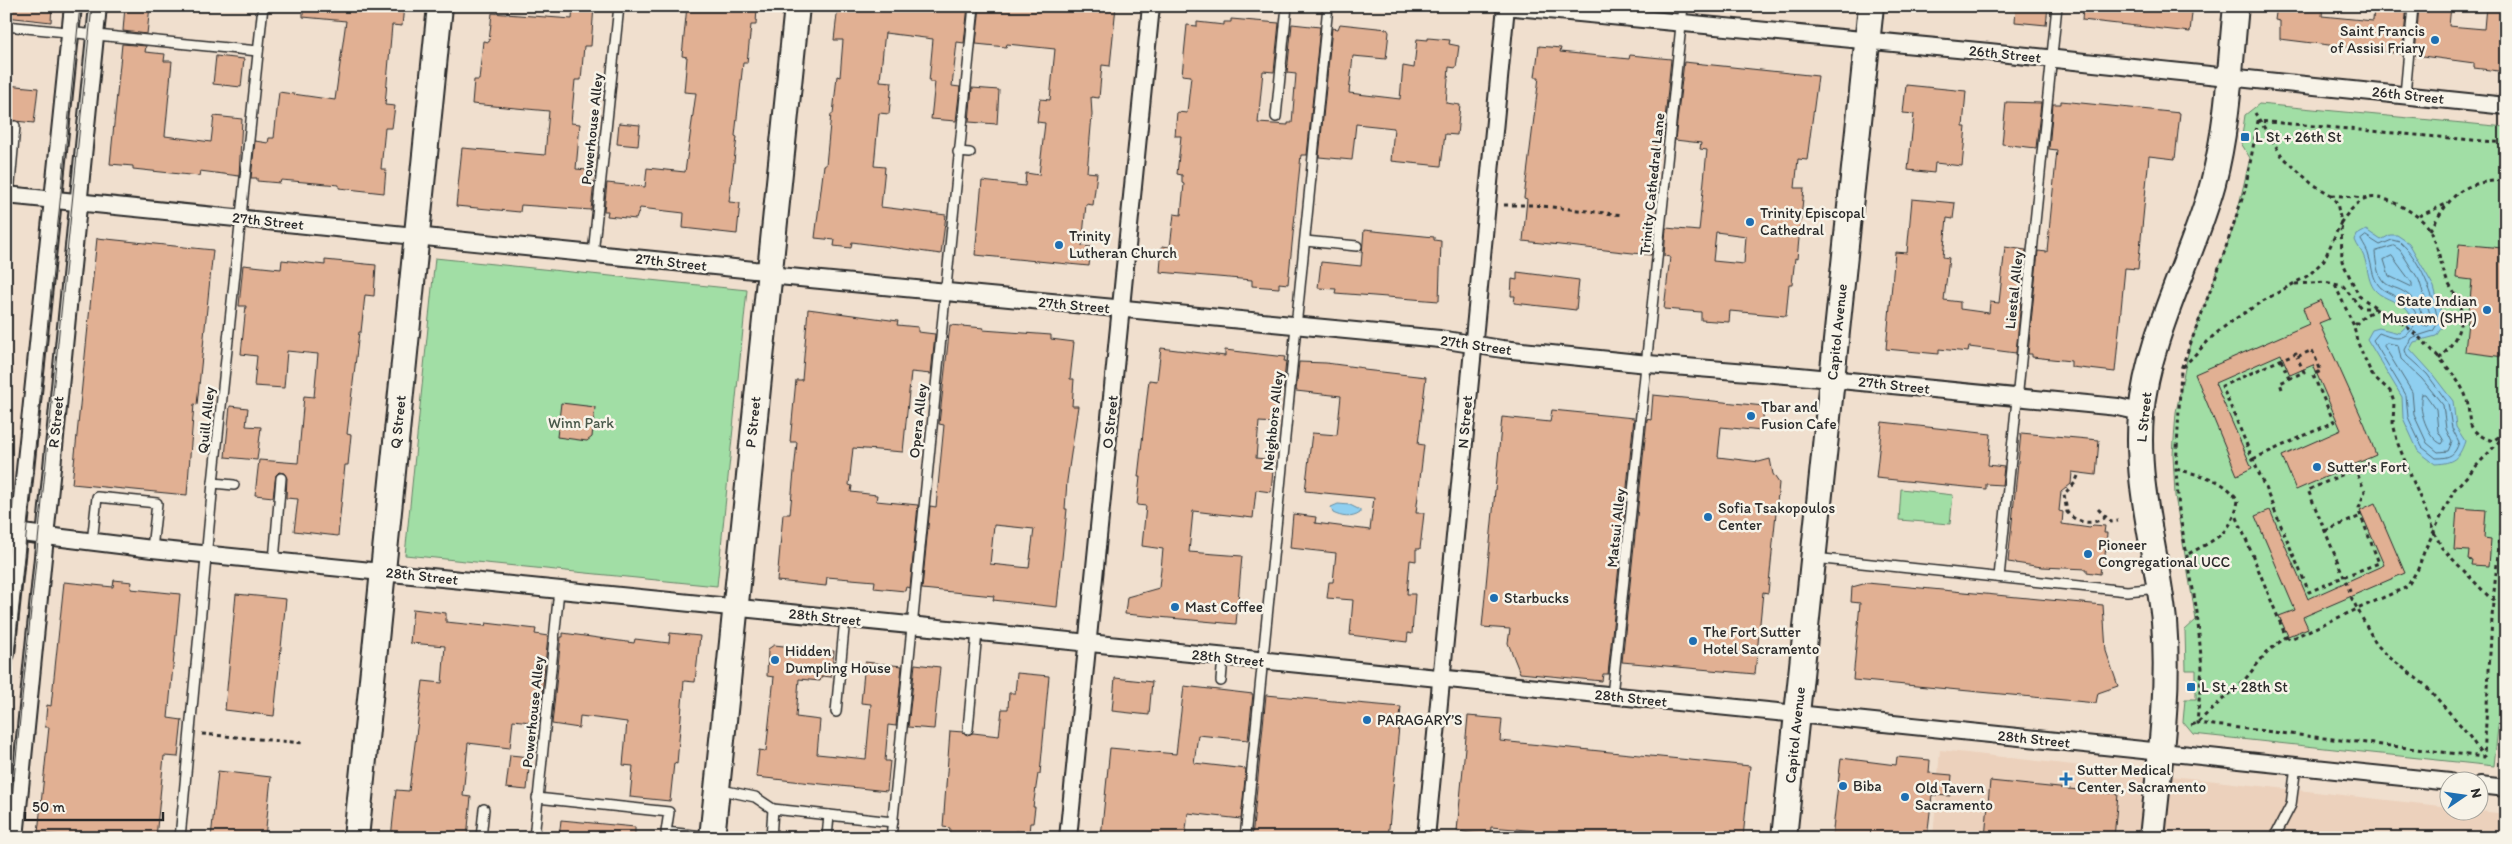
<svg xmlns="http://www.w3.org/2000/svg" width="2512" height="844" viewBox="0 0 2512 844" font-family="Itim,sans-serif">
<rect width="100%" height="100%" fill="#f0dfce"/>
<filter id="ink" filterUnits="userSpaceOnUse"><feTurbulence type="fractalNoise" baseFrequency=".02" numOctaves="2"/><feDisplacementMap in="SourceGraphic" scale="10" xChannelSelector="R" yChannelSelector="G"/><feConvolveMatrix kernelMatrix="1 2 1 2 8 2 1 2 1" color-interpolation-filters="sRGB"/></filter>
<g filter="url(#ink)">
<path fill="#ecd1bc" d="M1940,750L2449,807L2450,812L2480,811L2506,814V838H1933Z"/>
<g fill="#a1dea5" stroke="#668468">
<path d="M2259,104L2506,127V650L2494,766L2193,734L2183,722L2185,699H2196V670H2186L2185,630L2196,620L2175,496L2173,454L2176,412L2190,344L2234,226L2250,158L2241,143L2245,115Z"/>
<path d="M435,258L747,290L717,586L405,555Z"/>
<path d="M1901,489L1953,495L1950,524L1899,520Z"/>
</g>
<g fill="#8fcff0" stroke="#678da1">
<path d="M2366,230L2381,240L2390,235H2397L2409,243L2434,287L2444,324L2436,336L2414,342L2410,349L2430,371L2453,401L2456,427L2465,441C2459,459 2453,463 2435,464L2418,451L2403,418L2402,397L2367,339L2372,330L2379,328L2399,333L2412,321C2409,304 2394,303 2381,295C2367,287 2369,270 2364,257C2362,251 2357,246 2355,240L2357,235Z"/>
<path d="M1338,504L1350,505L1360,510V513C1352,519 1341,517 1333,513L1331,507Z"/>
</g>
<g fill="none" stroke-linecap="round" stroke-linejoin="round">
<g stroke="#536d7a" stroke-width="1">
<path d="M2366,236L2380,245L2392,240L2400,242C2420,259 2435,297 2438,323L2433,331L2411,338L2405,350L2407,356L2427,374L2448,403L2452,428L2459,442C2455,455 2450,458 2436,458L2422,447L2408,417L2406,395L2373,340L2379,333C2385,335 2390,338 2397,338C2409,338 2422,321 2414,310C2403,296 2383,294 2377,283C2372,275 2372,266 2369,257C2368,251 2364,246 2361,240Z"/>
<path d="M2394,246L2400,250L2419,280L2432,320L2428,326L2423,325C2423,309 2413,295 2398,289C2393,287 2388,286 2384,282C2377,275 2376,262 2375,252Z"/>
<path d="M2392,256L2412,283V287L2389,276L2384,260Z"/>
<path d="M2387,343L2398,345L2401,359L2422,379L2443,405L2446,429L2452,442L2448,451L2438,452L2427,443L2414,415L2412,392L2384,346Z"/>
<path d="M2422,394H2425L2436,409L2438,431L2444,441L2442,444C2428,439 2417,408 2422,394Z"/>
</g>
</g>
<g fill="#e1b093" stroke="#2b2b2b" fill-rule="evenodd">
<path d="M6,6H52L51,22L6,17Z"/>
<path d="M125,6H150L147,34L123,31Z"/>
<path d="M303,6H404L402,26L392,25L385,105L395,106L392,128H385L381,169H386L384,193L339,188V185L281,180L280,183L257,181V178H251L255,141L268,143L269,138H274L279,92L335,100L346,21L303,17Z"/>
<path d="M573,6H594L591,46H584L581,80H575L571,123L580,124L576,169L587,170L586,181L594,182L591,210L521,205L520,212L456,206L462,148L545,155L549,111L472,104L474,80H479L483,41L489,42L492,13L572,19Z"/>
<path d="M687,6H757L756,25H751L747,63H743L735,136L737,137L729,202L740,203L737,234L683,228L684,213L640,208L636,219L607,216L608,211H604L607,183L645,187L647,168L685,172L696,93L684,92L687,57L682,56Z"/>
<path d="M838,6H968L964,43L957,42L952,86L960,87L956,121L931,119L935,82H929L933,39L885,33L884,41L880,81L892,82L889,114L879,113L874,166L885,167L881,207L946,215L941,254L852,242L851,248L834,246L835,240L815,238L824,165H826L831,114H833L837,76L840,77L843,40H834Z"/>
<path d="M980,6H1116L1110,66L1102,65L1099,98L1091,97L1092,115L1087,172L1097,173L1093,205L1086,204L1082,246L1091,247L1089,266L975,255L982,181L1025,186L1026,173L1039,175L1045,123L1037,122L1040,99L1050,100L1055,49L1007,44L1006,47L976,44Z"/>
<path d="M2016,6H2048L2046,25L2015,22Z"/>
<path d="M2083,6H2190V13H2192L2190,32L2082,20Z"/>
<path d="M2277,6H2323L2322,16L2373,21L2374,6H2407L2402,54L2280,39V21L2275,20Z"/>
<path d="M2419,6H2451L2449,26L2484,29L2486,6H2506V72L2474,68V63L2415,55Z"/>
<path d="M1231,19L1279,23L1274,72L1263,71L1258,123L1288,125V123H1292L1296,74L1287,73L1292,24L1320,27L1307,155H1301L1288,284L1279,283V288L1252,286V280L1160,272L1162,246L1170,247L1174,214L1181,215L1184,184L1182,183V175L1177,174L1181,136H1175L1177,112L1187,113L1191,76L1182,75L1187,25L1197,26V22L1224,25V22H1231Z"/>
<path d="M1340,24L1387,29L1389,32L1386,59L1353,56L1349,93L1400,99L1403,66L1414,68L1417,39L1428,40V38L1450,40L1449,44L1459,46L1456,68L1449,67L1446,103L1460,105L1457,135L1445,134L1441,166L1391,161L1394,128L1356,124L1352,160L1319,157L1332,28L1338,29Z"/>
<path d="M122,44L146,46L145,52L165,54L164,61H172L165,136L211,142L214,116L242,119L239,176L200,171L199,176L133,169V166L110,164Z"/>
<path d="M1539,46L1561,48L1560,52L1629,59L1630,55L1671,59L1663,139L1657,138L1652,182L1649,226H1654L1651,255L1523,241L1527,199L1524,198L1539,77H1535Z"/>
<path d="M216,56L244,59L241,87L213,84Z"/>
<path d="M1684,62L1818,76L1807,160L1798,159L1795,188H1804L1797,259L1795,258L1792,284H1789L1786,316L1730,311L1729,322L1701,320V312L1664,309L1670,257L1664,256L1666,228L1699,231L1707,150L1700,149L1701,143L1675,140ZM1716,232L1746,236L1744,264L1713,261Z"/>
<path d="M6,85L38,88L34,123L6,120Z"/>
<path d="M1906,85L1966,91L1963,127H1966L1962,166L1935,163L1934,173L1908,170L1914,114L1903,113Z"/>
<path d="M972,88L999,90L997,124L969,122Z"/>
<path d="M2061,101L2180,113L2175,159L2149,156L2138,269L2125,268L2115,372L2071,367V361L2032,357V354H2028L2038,251L2047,252L2057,150L2049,149L2053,104H2061Z"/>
<path d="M2006,102L2041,103L2036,148L2002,144Z"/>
<path d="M619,123L640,125L638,146L617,144Z"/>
<path d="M1912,199L1955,203L1953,219L1947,218L1943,257L1949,258L1944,300L1960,302V309L1989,313L1990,302L1999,303L2005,247L2026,250L2016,353L1969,347L1968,352L1939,349V354L1886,349L1895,252L1907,253Z"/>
<path d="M1364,230L1434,237V240L1441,241L1439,301L1335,293L1336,289L1318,288L1321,262L1361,266Z"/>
<path d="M97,238L213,250L197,405L194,404L187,495L72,484Z"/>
<path d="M2459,244L2502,248L2500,262H2506L2504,357L2465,352L2472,280L2456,278Z"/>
<path d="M282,260L325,265V260L376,265L374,296L365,295L361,332H359L347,434L351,435L348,465H345L338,536L294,531L298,499L286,498L287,478L284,473L279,472L276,475L273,497L255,495L259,460L298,463L304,396L314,397L318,354L287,351L284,388L254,386L257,356L241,354L246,306H239L243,265L281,269Z"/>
<path d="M1517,272L1579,280L1576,310L1514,303L1515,296H1511L1512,279L1517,280Z"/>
<path d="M2321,300L2329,319L2319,323L2365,425L2376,455L2296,490L2282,456L2341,430L2313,365L2290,375L2281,354L2215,383L2252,468L2237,475L2195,374L2309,324L2303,308Z"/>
<path d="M808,309L898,321L897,325L918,327V332L935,334L931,374L911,372L903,452L853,448L849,485L852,486L851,492L877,495L876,501L918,505L910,588L906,587L905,591L874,588L875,581L827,577L826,586L777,581L783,514H790L793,482L797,442H790L796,380H802Z"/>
<path d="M950,325L984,328L983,330L1051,335V339L1074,342L1070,379H1074L1072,406H1078L1067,481L1065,509H1067L1057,607L993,600L994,596L922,589L930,506L936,507L944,425L939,424ZM994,525L1034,529L1029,568L990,564Z"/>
<path d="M1161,348L1225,356V350L1285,357L1284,361H1286L1283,390H1279L1276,423L1259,422L1256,458L1274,460L1271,492L1256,490L1253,518L1193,511L1189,552L1242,556L1236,624L1125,614L1127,597L1159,588L1163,549L1142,546L1146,506L1137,505L1140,477H1138L1149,380L1157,381Z"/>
<path d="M1299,362L1326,363L1364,368V370L1426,377L1418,444L1424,445L1416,513H1424L1420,549H1416V561L1410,560L1407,594H1415L1412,634L1408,633L1407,642L1350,635L1353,600L1327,598L1329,582H1333L1336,553L1290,548L1293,514L1316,517L1315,523L1370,530L1374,498L1305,491L1312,433L1337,435L1341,396L1296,391Z"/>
<path d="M1653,395L1764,406L1762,431L1721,427L1718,457L1759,462L1770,459L1773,474L1779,483L1768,593L1763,592L1755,674L1622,662L1647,419L1651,420Z"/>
<path d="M561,403L595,407L592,437L587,441L557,437Z"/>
<path d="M230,406L248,408L246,426L261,427L257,460L225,457Z"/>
<path d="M1552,410L1634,418L1608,674H1603L1602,681L1520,673L1508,643L1510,629L1482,627L1502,417L1550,422Z"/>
<path d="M1882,422L1991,434L1988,465L2004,467L2002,485L1986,484V489L1876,478Z"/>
<path d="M2021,433L2099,440L2096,475L2072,472L2071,484L2061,492L2059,511L2063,512L2062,524L2090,528L2093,525L2105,526L2104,533H2107L2104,567L2101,566L2100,574L2087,572V569L2042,567L2008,562Z"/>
<path d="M2375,503L2405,573L2303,617L2308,628L2288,636L2279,616L2295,610L2255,516L2270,510L2308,599L2384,565L2360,510Z"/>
<path d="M2457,508L2486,510L2484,538L2491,539L2489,566L2471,565L2472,560L2468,559L2469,551L2454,550Z"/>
<path d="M114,580L132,582L131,589L180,594L168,718L182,720L178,757L164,756L156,838H81L38,833L49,727H45L47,705L51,706L64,582L113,587Z"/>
<path d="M1867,583L2103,605L2106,651L2118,686L2098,693L2096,703L1853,680L1860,603L1851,602L1852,587Z"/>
<path d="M236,594L286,599L274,716L225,710Z"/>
<path d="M413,609L446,613V622L485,626L486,623L536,629L535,634L548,636L539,723L513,720L510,748L468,743L463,796L471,797L467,838H391L396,790L409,791L423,681L442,683L445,646L410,643Z"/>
<path d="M563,633L634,643L635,639L669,643L670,633L700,636L695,682L684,681L677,764L674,763L670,801L630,797L633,766L623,765L627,722L580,716L579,728L552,724L561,637H563Z"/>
<path d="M774,645L834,651L831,677L822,676L820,681L799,679L796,717L820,720L817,754L866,759L871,704L861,703L865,662L902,666L896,726L888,725L885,761H890L887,791L756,777L759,750L766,751L774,677L767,676L768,649Z"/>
<path d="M915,664L940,667L934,729L908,727Z"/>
<path d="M1017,673L1049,676L1040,774H1038L1033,807H1035L1033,823H1030L1029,832L1015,831V838H949L950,828L943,827L950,731L963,732L967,735L973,733L999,736L1002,709H1008L1009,693H1015Z"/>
<path d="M1115,678L1152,682L1149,715L1112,711Z"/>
<path d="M1184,686L1253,694L1248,740L1198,735L1194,763L1246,769L1241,819L1188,813L1185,838L1101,837L1110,748L1176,754Z"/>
<path d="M1266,695L1401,707L1388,838H1252Z"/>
<path d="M1468,716L1502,719L1500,741L1750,766L1743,838H1549L1550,832L1491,827L1490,836L1457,831Z"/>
<path d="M510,755L530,757L527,790L506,788Z"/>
<path d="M1897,757L1930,760L1929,773L1952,775L1950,796L1932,795L1927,838H1832L1841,758L1896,765Z"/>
<path d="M218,771L271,777L265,838H211Z"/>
<path d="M1990,781L2118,794L2114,838H1985Z"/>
<path d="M561,820L635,827V838H559Z"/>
</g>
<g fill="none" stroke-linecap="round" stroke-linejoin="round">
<defs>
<g id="lane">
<path d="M6,26L258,51"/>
<path d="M2405,95L2413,6"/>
<path d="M1276,117L1287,6"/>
<path d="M958,152L970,153"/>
<path d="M9,195L15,126"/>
<path d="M1305,241L1357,246"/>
<path d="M593,254L619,6"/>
<path d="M213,483L234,485"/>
<path d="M92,543L97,497L157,503L152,549"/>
<path d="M1814,558L2127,591L2159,588"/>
<path d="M274,561L281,478"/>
<path d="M1999,577L2057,6"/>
<path d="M1221,681L1223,657"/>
<path d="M1612,696L1683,6"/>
<path d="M836,712L845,618"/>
<path d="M968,729L977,632"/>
<path d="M717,789L755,797L773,809L829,815"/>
<path d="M537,798L669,812L666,832L712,837"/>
<path d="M2277,832L2291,805L2296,766"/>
<path d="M180,838L213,483L263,6"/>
<path d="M481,838L484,809"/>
<path d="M534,838L559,590"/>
<path d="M771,838L773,809"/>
<path d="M827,838L829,815L893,822"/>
<path d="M891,838L974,6"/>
<path d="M1245,838L1328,6"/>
</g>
<g id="street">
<path d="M1504,6L1989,52L2506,106"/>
<path d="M6,195L754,270L769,271L779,276L1440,339L1502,349L1648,364L1799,376L2118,407L2141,412"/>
<path d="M6,531L152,549L1797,714L2450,782"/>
<path d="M6,654L73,6"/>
<path d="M2480,785L2506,788"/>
<path d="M15,838L98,6"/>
<path d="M1068,838L1151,6"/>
<path d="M1426,838L1506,6"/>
</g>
<g id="secondary">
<path d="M356,838L440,6"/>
<path d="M712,838L797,6"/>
<path d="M1784,838L1871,6"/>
<path d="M2152,838C2159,766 2170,693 2164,621C2157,552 2135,485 2141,415C2148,334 2192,260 2213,183C2228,126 2230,65 2236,6"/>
</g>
</defs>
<use href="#lane" stroke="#2b2b2b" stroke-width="12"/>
<use href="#street" stroke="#2b2b2b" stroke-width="20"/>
<use href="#secondary" stroke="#2b2b2b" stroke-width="28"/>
<g stroke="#2b2b2b" stroke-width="3" stroke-dasharray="4 4" stroke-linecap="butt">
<path d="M2506,143L2258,121L2245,190L2221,262L2181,369L2176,469L2179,511L2197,612L2202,668L2197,723L2484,757L2493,601L2506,480"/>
<path d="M2331,195L2366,198"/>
<path d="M1504,205H1533L1623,215"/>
<path d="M2419,216L2446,204"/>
<path d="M2430,230C2453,193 2461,182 2506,180"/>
<path d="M2295,284L2325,282L2343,286L2361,308C2366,308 2372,308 2376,309C2402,315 2451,366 2463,390C2476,413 2457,429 2493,441L2506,432"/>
<path d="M2335,285L2354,326"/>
<path d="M2439,359C2454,344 2464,328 2460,305C2458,296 2449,287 2446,278C2440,263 2438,246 2431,231C2423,216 2386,194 2369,198C2357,201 2348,213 2341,222L2342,261L2359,296L2378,309L2365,315L2354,326L2357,341L2372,375L2390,391L2394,402L2393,423L2398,444L2434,532L2442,548L2493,601"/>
<path d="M2281,360L2289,378"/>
<path d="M2183,367L2212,337L2229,323L2261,302L2309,275L2324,260L2341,222L2337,203L2331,195L2311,183L2282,156L2255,113"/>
<path d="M2282,389L2280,383L2304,372L2297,357"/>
<path d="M2253,459L2334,422L2313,375L2321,371L2312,350L2297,357L2296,353L2222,386L2309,592L2343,577L2345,576L2379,563L2360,514L2359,508L2365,491L2355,469L2308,490L2351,594"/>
<path d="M2176,469C2201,476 2222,477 2238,500C2234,532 2215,540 2188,554"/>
<path d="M2078,476L2075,483L2064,494L2067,512C2076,523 2092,526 2105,517"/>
<path d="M2098,509L2111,522L2118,521"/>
<path d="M2325,531L2361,516"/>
<path d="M2105,549L2124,548"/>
<path d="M2351,597L2376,644L2389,657L2425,685L2464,729L2484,757"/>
<path d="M2286,637L2290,639L2407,587L2418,569L2424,552L2454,490L2506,434"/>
<path d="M2191,725L2197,723L2247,677L2267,652L2286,637L2236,515"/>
<path d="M202,734L303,743"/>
</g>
<use href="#lane" stroke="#f7f3e8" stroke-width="9"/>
<use href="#street" stroke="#f7f3e8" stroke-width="16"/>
<use href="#secondary" stroke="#f7f3e8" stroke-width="24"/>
<g stroke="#2b2b2b" stroke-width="1">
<path d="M6,733L80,6"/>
<path d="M8,838L92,6"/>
</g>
</g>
</g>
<g fill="#1f6fb2" stroke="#f7f3e8" stroke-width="2">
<circle cx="2435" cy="40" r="5"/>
<rect x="2240" y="132" width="10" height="10" rx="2.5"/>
<circle cx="1750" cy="222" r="5"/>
<circle cx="1059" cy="245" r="5"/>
<circle cx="2487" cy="310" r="5"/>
<circle cx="1751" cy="416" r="5"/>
<circle cx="2317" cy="467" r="5"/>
<circle cx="1708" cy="517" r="5"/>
<circle cx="2088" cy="554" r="5"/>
<circle cx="1494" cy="598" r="5"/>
<circle cx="1175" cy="607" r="5"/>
<circle cx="1693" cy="641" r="5"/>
<circle cx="775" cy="660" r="5"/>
<rect x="2186" y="682" width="10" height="10" rx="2.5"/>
<circle cx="1367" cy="720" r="5"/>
<path d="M2063.5 771.5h5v5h5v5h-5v5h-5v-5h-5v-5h5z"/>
<circle cx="1843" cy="786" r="5"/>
<circle cx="1905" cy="797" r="5"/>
</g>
<g text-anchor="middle" stroke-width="5" stroke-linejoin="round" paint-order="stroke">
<g font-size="15" fill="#2b2b2b" stroke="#f7f3e8" text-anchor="start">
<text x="2425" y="36" text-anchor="end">Saint Francis<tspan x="2425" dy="17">of Assisi Friary</tspan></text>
<text x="2255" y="142">L St + 26th St</text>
<text x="1760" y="218">Trinity Episcopal<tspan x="1760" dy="17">Cathedral</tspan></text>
<text x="1069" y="241">Trinity<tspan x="1069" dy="17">Lutheran Church</tspan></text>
<text x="2477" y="306" text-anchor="end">State Indian<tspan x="2477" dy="17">Museum (SHP)</tspan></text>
<text x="1761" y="412">Tbar and<tspan x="1761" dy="17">Fusion Cafe</tspan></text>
<text x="2327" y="472">Sutter's Fort</text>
<text x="1718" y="513">Sofia Tsakopoulos<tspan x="1718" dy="17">Center</tspan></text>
<text x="2098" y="550">Pioneer<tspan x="2098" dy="17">Congregational UCC</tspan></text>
<text x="1504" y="603">Starbucks</text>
<text x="1185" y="612">Mast Coffee</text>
<text x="1703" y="637">The Fort Sutter<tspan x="1703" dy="17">Hotel Sacramento</tspan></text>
<text x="785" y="656">Hidden<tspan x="785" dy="17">Dumpling House</tspan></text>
<text x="2201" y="692">L St + 28th St</text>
<text x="1377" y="725">PARAGARY’S</text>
<text x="2077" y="775">Sutter Medical<tspan x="2077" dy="17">Center, Sacramento</tspan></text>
<text x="1853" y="791">Biba</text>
<text x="1915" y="793">Old Tavern<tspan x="1915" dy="17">Sacramento</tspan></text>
</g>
<g font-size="15" fill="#2b2b2b" stroke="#f7f3e8">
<text transform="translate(2005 54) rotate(6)" y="5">26th Street</text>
<text transform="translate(2408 95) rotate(6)" y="5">26th Street</text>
<text transform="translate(592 129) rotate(-84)" y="5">Powerhouse Alley</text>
<text transform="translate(1652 184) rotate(-84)" y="5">Trinity Cathedral Lane</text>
<text transform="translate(268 221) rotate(6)" y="5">27th Street</text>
<text transform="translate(671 262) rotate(6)" y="5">27th Street</text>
<text transform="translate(2014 290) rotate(-84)" y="5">Liestal Alley</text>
<text transform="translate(1074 305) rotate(5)" y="5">27th Street</text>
<text transform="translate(1837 332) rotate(-84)" y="5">Capitol Avenue</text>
<text transform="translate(1476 345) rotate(8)" y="5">27th Street</text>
<text transform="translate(1894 385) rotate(6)" y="5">27th Street</text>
<text transform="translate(2144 417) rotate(-84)" y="5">L Street</text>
<text transform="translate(206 420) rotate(-84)" y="5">Quill Alley</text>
<text transform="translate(918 421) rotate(-84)" y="5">Opera Alley</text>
<text transform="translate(1273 421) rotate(-84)" y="5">Neighbors Alley</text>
<text transform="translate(56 422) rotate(-84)" y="5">R Street</text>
<text transform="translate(398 422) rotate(-84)" y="5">Q Street</text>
<text transform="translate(753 422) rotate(-84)" y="5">P Street</text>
<text transform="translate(1110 422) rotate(-84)" y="5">O Street</text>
<text transform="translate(1465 422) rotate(-85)" y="5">N Street</text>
<text transform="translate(1616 528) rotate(-84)" y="5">Matsui Alley</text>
<text transform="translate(422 576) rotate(6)" y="5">28th Street</text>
<text transform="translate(825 617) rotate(6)" y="5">28th Street</text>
<text transform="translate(1228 658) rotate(6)" y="5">28th Street</text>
<text transform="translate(1631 698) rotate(6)" y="5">28th Street</text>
<text transform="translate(533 712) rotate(-84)" y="5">Powerhouse Alley</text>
<text transform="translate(1795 735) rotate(-84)" y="5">Capitol Avenue</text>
<text transform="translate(2034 739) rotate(6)" y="5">28th Street</text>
</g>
<g font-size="15" fill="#48584a" stroke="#f7f3e8">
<text x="581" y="428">Winn Park</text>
</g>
</g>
<rect width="2512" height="844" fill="none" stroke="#f7f3e8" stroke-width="25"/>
<rect x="12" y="12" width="2487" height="819" fill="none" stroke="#2b2b2b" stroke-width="2" filter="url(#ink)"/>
<g transform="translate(2464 796) rotate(77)"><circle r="24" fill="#f7f3e8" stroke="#a5a39c"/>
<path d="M0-4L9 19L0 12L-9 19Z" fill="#1f6fb2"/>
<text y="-8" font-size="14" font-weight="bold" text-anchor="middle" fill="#2b2b2b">N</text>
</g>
<path d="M25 812v8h138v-8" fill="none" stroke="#2b2b2b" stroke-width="2.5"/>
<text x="32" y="812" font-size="15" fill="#2b2b2b" stroke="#f7f3e8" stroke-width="4" paint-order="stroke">50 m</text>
</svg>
